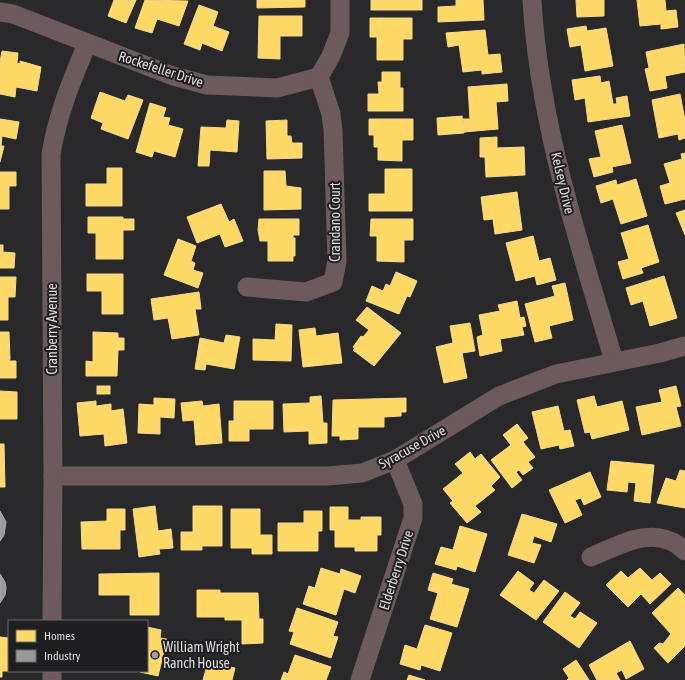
<svg xmlns="http://www.w3.org/2000/svg" width="685" height="680" viewBox="0 0 685 680" font-family="'Asap Condensed',sans-serif">
<rect width="100%" height="100%" fill="#29282a"/>
<g fill="#ffd966" stroke="#f5da8a">
<path d="M114,0H136L126,23L108,16Z"/>
<path d="M145,0L188,1L179,26L157,19L152,33L135,28Z"/>
<path d="M257,0H305V7L257,8Z"/>
<rect x="371" y="0" width="51" height="10"/>
<path d="M456,0H483L484,20L438,22V7L456,6Z"/>
<path d="M576,0H604V16L577,17Z"/>
<path d="M637,0H665L666,11L676,10L678,27L661,29V24L640,26Z"/>
<path d="M199,5L218,12L213,26L229,32L222,51L202,43L200,50L184,44Z"/>
<path d="M259,16H302V36H280V59L258,58Z"/>
<path d="M370,18H412V39H403V60H377V37H370Z"/>
<path d="M586,26L587,31L606,28L613,66L585,71L581,45L570,47L567,29Z"/>
<path d="M485,30L488,55L500,54L502,72L482,74V70L463,72L459,45L448,47L446,33Z"/>
<path d="M684,44L685,72L665,76L667,88L650,91L645,69L649,68L646,52Z"/>
<path d="M2,51L18,53L17,63L20,64V61L41,67L37,91L16,87L15,97L0,94V62Z"/>
<path d="M382,72H400V88H403V111H368V94H379L378,82H382Z"/>
<path d="M600,76L601,83L609,81L613,104H617L616,98L627,96L630,116L588,122L585,98L575,100L572,80Z"/>
<path d="M507,84L508,101L496,102L498,129L464,132L463,119H470L468,87Z"/>
<path d="M100,92L125,101L128,95L143,100L128,139L101,129L103,123L91,118Z"/>
<path d="M680,94L685,120V138L679,140L678,134L659,138L652,100Z"/>
<path d="M150,103L166,108L163,117L170,118L168,125L183,129L175,157L154,151L152,157L136,152Z"/>
<path d="M462,116L464,133L438,135L437,118Z"/>
<path d="M0,119L19,122L16,139L2,136L1,146H4L0,162Z"/>
<path d="M369,119H413V140H402V161L378,160V147H374V135H369Z"/>
<path d="M227,120L239,121L237,152L210,150L209,166H198L201,127L226,128Z"/>
<path d="M287,120V136H291L292,143H302V158L267,159L266,121Z"/>
<path d="M622,125L631,163L612,167L613,172L594,177L589,159L601,157L595,131Z"/>
<path d="M497,137V148L524,147L525,175L486,177L485,157H480V138Z"/>
<path d="M685,153V199L665,204L660,186L670,183L664,164L682,159L681,154Z"/>
<path d="M107,168H122V206H86V184H107Z"/>
<path d="M385,169H412V211H369V194H385Z"/>
<path d="M264,171H285L286,186L301,188V209L264,210Z"/>
<path d="M0,172H16V186H9V209H0Z"/>
<path d="M636,179L647,216L621,224L613,199L601,203L596,186L616,180L617,185Z"/>
<path d="M517,192L522,230L495,234L493,219L484,220L481,197Z"/>
<path d="M221,204L229,222L234,219L243,241L225,247L220,234L197,243L187,217Z"/>
<path d="M685,210V235L676,213Z"/>
<path d="M88,217H123V219H134V230H123V259H96V233H88Z"/>
<path d="M259,219H299V235H293V238H295V256H293V261H268V241H260L258,230Z"/>
<path d="M371,219H413V240H404V262L377,261V236H370Z"/>
<path d="M648,225L659,262L641,268L643,273L623,279L618,262L629,259L621,233Z"/>
<path d="M533,236L539,261L550,258L556,280L537,285L535,276L516,281L506,243Z"/>
<path d="M178,239L196,246L191,261L195,263L193,270L203,273L198,288L164,275Z"/>
<path d="M0,245H3V252L15,253L14,268H0Z"/>
<path d="M396,272L417,281L410,297L407,296L399,314L366,301L372,286L383,291L386,284L390,286Z"/>
<path d="M87,274H123V314H102V291H87Z"/>
<path d="M664,276L677,318L650,326L643,301L631,305L626,288Z"/>
<path d="M0,277H16L15,297H8V320H0Z"/>
<path d="M565,283L573,320L549,326L552,338L535,342L525,304L555,296L552,286Z"/>
<path d="M199,292L201,309H195L199,335L172,339L168,318L154,320L151,299Z"/>
<path d="M517,301L520,318L524,317L526,326L522,327L524,335L500,339L502,351L480,356L477,337L483,335L479,315L500,311L498,305Z"/>
<path d="M367,307L401,333L374,366L353,350L355,348L353,347L361,336L363,337L369,330L356,320Z"/>
<path d="M470,323L475,351L462,353L467,378L444,383L436,347L453,343L450,326Z"/>
<path d="M276,324L292,325L291,361L253,360V339L275,340Z"/>
<path d="M315,328L316,336L338,333L342,363L303,367L299,330Z"/>
<path d="M0,332H9L10,359L9,361H16V378H0Z"/>
<path d="M93,332L118,333V338H124V350H118L117,376H86V361L93,362Z"/>
<path d="M226,335L240,337L234,369L206,364L205,370L195,369L200,338L224,343Z"/>
<rect x="97" y="386" width="13" height="8"/>
<path d="M676,386L681,406L676,407L681,426L642,435L636,407L662,402L659,390Z"/>
<path d="M0,391L17,392V419H0Z"/>
<path d="M321,396L323,423H327V443L309,444V431L284,432L283,404L310,403V397Z"/>
<path d="M594,396L597,407L622,401L629,430L592,439L590,432L585,433L577,400Z"/>
<path d="M154,398L175,399L174,418L160,417V434L138,433L139,404L154,405Z"/>
<path d="M406,398V412H401V416L384,417V427H358V439L340,440V436H332L333,400Z"/>
<path d="M96,401V406L111,404V411L123,409L127,443L105,446L104,434L80,436L77,403Z"/>
<path d="M202,401L203,406L219,404L222,443L196,445L194,420L183,421L181,403Z"/>
<path d="M234,401H273V429H249V441H229V421H234Z"/>
<path d="M558,406L564,431L570,430L574,446L560,449L559,445L541,449L532,412Z"/>
<path d="M517,424L528,438L523,442L535,457L528,462L533,468L523,475L519,470L516,472L522,480L512,488L491,460L511,445L503,435Z"/>
<path d="M0,444H4L5,487H0Z"/>
<path d="M470,452L475,459L481,454L500,477L491,486L495,490L475,506L481,512L467,523L450,503L453,501L443,489L463,473L455,464Z"/>
<path d="M611,461L654,465L650,503L634,501L636,483L628,482L627,492L607,490Z"/>
<path d="M680,470L685,471V508L657,503L666,478L676,481Z"/>
<path d="M590,472L601,497L584,505L581,498L575,500L582,515L565,523L549,490Z"/>
<path d="M155,506L158,531L171,529L173,548L159,549L160,554L139,557L133,509Z"/>
<path d="M193,506H222V546H202V550H181V532H193Z"/>
<path d="M330,507H348V520H361V517H381V535H377V551H355V547H335V530H330Z"/>
<path d="M107,509H125V530H120V549H82L81,522L107,521Z"/>
<path d="M231,509H260V535H272V554H252V548H231Z"/>
<path d="M304,511H322V531H318V551H278V523H304Z"/>
<path d="M522,514L557,524L551,542L534,536L532,543L541,545L534,563L508,555Z"/>
<path d="M460,526L487,534L475,572L457,566L456,570L435,564L441,547L453,550Z"/>
<path d="M321,568L340,574L341,569L361,576L355,593L344,589L336,615L303,604L309,586L315,588Z"/>
<path d="M640,568L652,580L660,573L671,584L650,604L641,594L628,607L606,585L621,571L628,578Z"/>
<path d="M518,571L534,583L529,590L534,593L544,580L559,591L536,620L500,595Z"/>
<path d="M159,573V615H130V595H99V574Z"/>
<path d="M433,573L453,579L451,584L469,589L457,627L430,619L438,593L428,590Z"/>
<path d="M678,588L685,595V646L668,663L654,648L659,643L663,644L671,634L652,613Z"/>
<path d="M197,590H220V593H258L259,619H263V643L242,644V620H225V617H197Z"/>
<path d="M565,592L580,603L570,616L575,619L580,612L597,623L579,648L543,622Z"/>
<path d="M297,608L338,622L333,636L338,637L331,658L290,644L294,632L289,631Z"/>
<path d="M425,625L452,633L440,671L421,665L420,670L400,664L405,645L417,649Z"/>
<path d="M147,627L161,630L160,638L167,639L158,676L140,672L147,671Z"/>
<path d="M0,637L9,638V671H21H2V677H0Z"/>
<path d="M630,641L644,669L626,679L622,670L616,673L620,680H597L589,665Z"/>
<path d="M295,655L331,667L326,680H281L284,672L288,674Z"/>
<path d="M576,660L589,680H567L569,678L563,669Z"/>
<path d="M208,662L235,668L232,680H203Z"/>
<path d="M409,675L425,680H407Z"/>
</g>
<g fill="#999" stroke="#aeadae">
<path d="M0,511L6,522L4,535L0,541Z"/>
<path d="M0,574L5,582L6,588L5,595L0,603Z"/>
</g>
<g fill="none" stroke-linecap="round" stroke-linejoin="round">
<g stroke="#6c5a5d" stroke-width="19">
<path d="M532,0C539,124 579,243 614,361"/>
<path d="M0,12L13,14L173,76L207,85L277,88L319,77L331,56L340,33V0"/>
<path d="M247,287L306,292L333,282L337,261L333,130L331,114L319,77"/>
<path d="M53,476H328L362,473L395,460L499,396L556,374L660,353L685,346"/>
<path d="M591,557C621,544 657,523 685,551"/>
<path d="M52,621L53,476L51,154C58,113 71,82 87,44"/>
<path d="M52,680V671"/>
<path d="M360,680L413,518V504L395,460"/>
</g>
</g>
<circle fill="#9f9da0" stroke="#1f1e21" stroke-width="1.5" cx="155" cy="655" r="4"/>
<g text-anchor="middle" stroke-width="4" stroke-linejoin="round" paint-order="stroke">
<g font-size="14" fill="#dedcdf" stroke="#1f1e21">
<text transform="translate(161 69) rotate(18)" y="5">Rockefeller Drive</text>
<text transform="translate(563 183) rotate(77)" y="5">Kelsey Drive</text>
<text transform="translate(335 222) rotate(-90)" y="5">Crandano Court</text>
<text transform="translate(52 329) rotate(-90)" y="5">Cranberry Avenue</text>
<text transform="translate(412 447) rotate(-29)" y="5">Syracuse Drive</text>
<text transform="translate(396 570) rotate(-72)" y="5">Elderberry Drive</text>
</g>
<g font-size="14" fill="#dedcdf" stroke="#1f1e21" text-anchor="start">
<text x="163" y="652">William Wright<tspan x="163" dy="16">Ranch House</tspan></text>
</g>
</g>
<rect x="8" y="620" width="140" height="52" fill="#1f1e21" stroke="#6b6a6d"/>
<rect x="16" y="630" width="20" height="12" fill="#ffd966" stroke="#6b6a6d"/>
<text x="44" y="640" font-size="12" fill="#dedcdf">Homes</text>
<rect x="16" y="650" width="20" height="12" fill="#999999" stroke="#6b6a6d"/>
<text x="44" y="660" font-size="12" fill="#dedcdf">Industry</text>
</svg>
